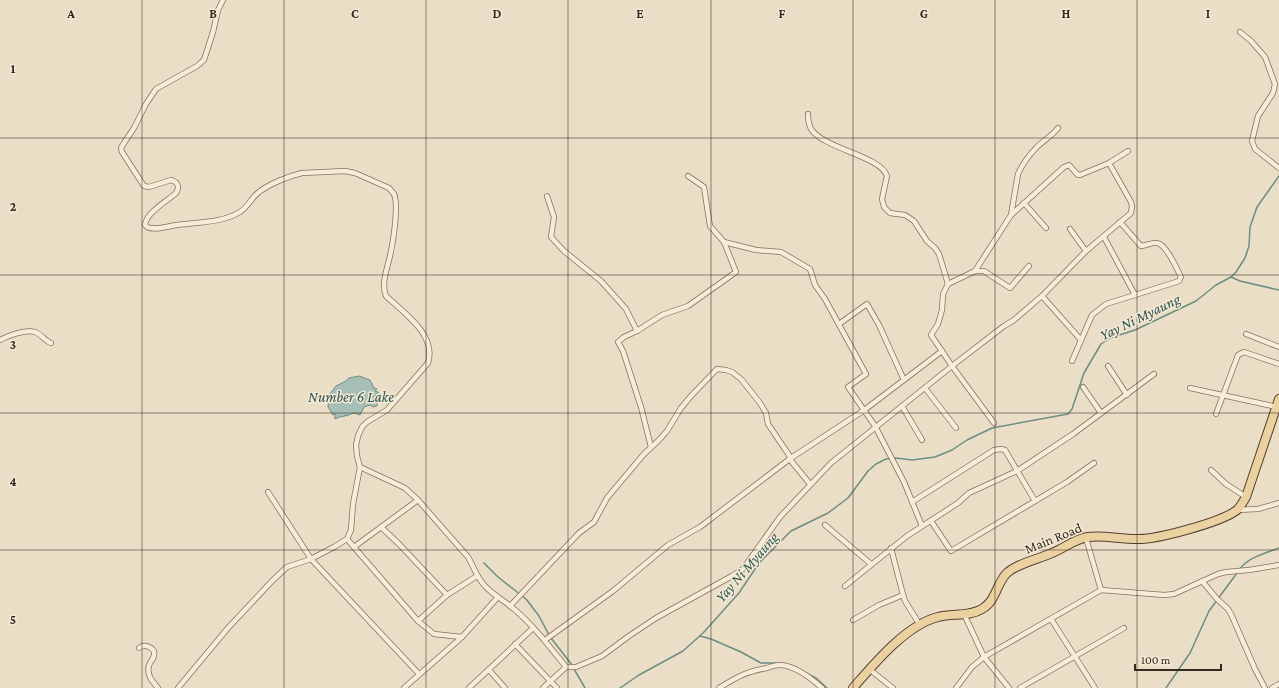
<svg xmlns="http://www.w3.org/2000/svg" width="1279" height="688" viewBox="0 0 1279 688" font-family="'Crimson Pro',serif">
<rect width="100%" height="100%" fill="#ebdec6"/>
<path fill="#a7bfb7" stroke="#6e8d84" d="M359,376L370,380L374,388L377,389L375,391L378,392L377,406L373,407L370,405L364,407L360,415L354,413L348,415V416L345,415L344,417L342,416L335,419V414L333,415L328,407L329,395L333,390L336,386L346,381L349,378Z"/>
<g fill="none" stroke-linecap="round" stroke-linejoin="round">
<g stroke="#6e8d84" stroke-width="1.5">
<path d="M1231,277L1240,281L1279,290"/>
<path d="M484,563L498,577L526,599L539,616L549,635"/>
<path d="M1239,570C1248,557 1266,553 1279,548"/>
<path d="M700,636L711,639L741,652L761,663H776"/>
<path d="M551,638L572,665"/>
<path d="M574,669L585,688"/>
<path d="M804,672L816,678L827,688"/>
<path d="M620,688L639,675L683,651L703,633L739,593L759,563L791,531L828,513L848,498L868,471L876,464L886,459L896,458L912,460L935,457L952,450L967,440L992,428L1068,414L1072,409L1084,373L1101,344L1110,338L1135,330L1196,301L1216,285L1231,277L1236,272L1245,258L1249,246L1250,227L1257,207L1279,176"/>
<path d="M1166,688L1190,653L1209,611L1237,573"/>
</g>
<defs>
<g id="street">
<path d="M1240,32L1251,41L1265,57L1275,84L1273,93L1258,116L1252,141L1255,149L1279,168"/>
<path d="M808,114C808,119 809,125 811,129C824,149 881,156 887,176L882,199L884,207L890,213L905,215L914,221L927,241L935,248L939,254L948,284"/>
<path d="M547,196L554,217L551,237L564,251L601,281L626,309L637,331L624,337L618,342L623,351L641,407L651,447"/>
<path d="M1024,203L1046,228"/>
<path d="M1011,215L1018,174C1022,165 1029,155 1037,147C1044,140 1052,136 1058,128"/>
<path d="M1120,222L1141,246C1146,246 1152,242 1157,243C1166,244 1177,269 1181,277L1179,281L1176,282L1135,295"/>
<path d="M1070,229L1086,251"/>
<path d="M724,242L756,250L781,252L810,269L815,285L825,299L866,374L848,387L875,426L904,482L922,526"/>
<path d="M975,271L1011,215L1064,167L1069,165L1078,175H1080L1109,163L1128,151"/>
<path d="M1042,296L1081,340"/>
<path d="M839,324L867,304L879,325L904,380"/>
<path d="M637,331L662,315L688,306L736,272L724,242L710,226L704,187L688,176"/>
<path d="M1246,334L1279,347"/>
<path d="M0,340C7,336 26,329 35,332C41,334 45,341 51,343"/>
<path d="M1072,361L1092,315L1106,304L1135,295L1104,237"/>
<path d="M1108,366L1127,395"/>
<path d="M1083,387L1101,413"/>
<path d="M925,388L956,428"/>
<path d="M1190,388L1277,407"/>
<path d="M902,406L922,440"/>
<path d="M1216,414L1238,355L1244,352L1279,364"/>
<path d="M994,423L952,366L931,335L938,324L942,310L943,294L948,284L975,271H984L1010,288L1029,266"/>
<path d="M360,467L405,488L418,500L468,557C474,567 477,578 485,586C493,595 505,601 514,609C534,626 550,647 566,667H576L602,656L629,636L656,618L732,576L743,569L780,517L831,463L952,366L1004,326L1014,320L1042,296L1086,251L1131,213L1132,206L1131,202L1109,163"/>
<path d="M1211,470L1226,484L1246,497"/>
<path d="M268,492L311,559L419,674"/>
<path d="M912,502L994,450L1001,449L1005,450L1035,501"/>
<path d="M1236,510L1258,509L1279,503"/>
<path d="M931,521L951,551L1067,482L1094,463"/>
<path d="M825,525L871,564"/>
<path d="M381,527L399,544L447,595L477,576"/>
<path d="M1086,538L1101,590"/>
<path d="M347,539L418,621L434,634L462,637"/>
<path d="M354,547L418,500"/>
<path d="M891,548L902,591L905,601L920,625"/>
<path d="M1202,581L1217,599L1228,609L1231,614L1255,669L1265,688"/>
<path d="M845,586L907,536L958,503L969,493L1017,471L1073,434L1154,374"/>
<path d="M510,606L579,533L594,522L607,498L644,454L658,441L667,431L681,408L691,396L717,369L726,370L732,372L741,379L760,403L766,413L768,424L789,455L792,462L810,484"/>
<path d="M964,614L984,657L1009,688"/>
<path d="M1051,619L1095,688"/>
<path d="M853,620L879,605L903,595"/>
<path d="M418,621L447,595"/>
<path d="M545,640L613,591L668,545L700,527L791,458L863,411L942,351"/>
<path d="M515,644L557,688"/>
<path d="M139,648C144,644 150,646 154,651C155,656 153,659 150,663C145,673 152,681 158,688"/>
<path d="M869,669L893,688"/>
<path d="M489,670L505,688"/>
<path d="M178,688L228,628L273,580L287,567L311,559L334,547L347,539L351,530L353,504L360,467L357,456L356,445L358,436L362,427L367,422L387,410L428,363C437,335 404,313 386,296C381,284 387,269 390,256C393,243 399,206 394,194L389,188L355,173L345,171L302,173C289,176 269,184 259,192C252,197 248,207 240,212C221,223 199,222 177,225C168,226 155,231 147,227L145,225C146,213 167,201 176,193C180,187 178,182 171,180L149,187L144,186L122,152L121,148L124,143L134,128L146,104L156,89L197,66L204,60L213,32L218,10L223,0"/>
<path d="M404,688L462,637L498,597"/>
<path d="M469,688L533,628"/>
<path d="M543,688L566,667"/>
<path d="M719,688C737,677 745,672 767,668C770,667 775,665 779,665C795,665 811,678 822,688"/>
<path d="M956,688L972,667L984,657L1101,590L1164,595L1174,594L1218,574L1226,572L1249,570L1279,565"/>
<path d="M1020,688L1124,628"/>
<path d="M1272,688L1279,684"/>
</g>
<path id="primary" d="M853,688C874,664 906,625 938,617C952,613 969,617 982,609C996,601 996,585 1006,574C1015,564 1039,559 1052,553C1065,548 1074,539 1088,537C1103,535 1120,539 1136,539C1156,540 1222,522 1237,510C1241,506 1243,502 1246,497L1279,399"/>
</defs>
<use href="#street" stroke="#85705d" stroke-width="6"/>
<use href="#primary" stroke="#533f31" stroke-width="10"/>
<use href="#street" stroke="#f7ecd8" stroke-width="4.5"/>
<use href="#primary" stroke="#ecd1a0" stroke-width="8"/>
</g>
<path fill="none" stroke="#362a20" stroke-width="1" stroke-opacity="0.55" d="M142,0V688M284,0V688M426,0V688M568,0V688M711,0V688M853,0V688M995,0V688M1137,0V688M0,138H1279M0,275H1279M0,413H1279M0,550H1279"/>
<g text-anchor="middle" stroke-width="3" stroke-linejoin="round" paint-order="stroke">
<g font-size="14" fill="#362a20" stroke="#f3e9d5">
<text transform="translate(1053 538) rotate(-22)" y="5">Main Road</text>
</g>
<g font-size="15" font-style="italic" fill="#305551" stroke="#f3e9d5">
<text transform="translate(1140 317) rotate(-26)" y="5">Yay Ni Myaung</text>
<text x="351" y="402">Number 6 Lake</text>
<text transform="translate(747 567) rotate(-49)" y="5">Yay Ni Myaung</text>
</g>
</g>
<g font-size="13" text-anchor="middle" font-weight="bold" fill="#362a20" stroke="#f3e9d5" stroke-width="3" stroke-linejoin="round" paint-order="stroke">
<text x="71" y="18">A</text>
<text x="213" y="18">B</text>
<text x="355" y="18">C</text>
<text x="497" y="18">D</text>
<text x="640" y="18">E</text>
<text x="782" y="18">F</text>
<text x="924" y="18">G</text>
<text x="1066" y="18">H</text>
<text x="1208" y="18">I</text>
<text x="13" y="73">1</text>
<text x="13" y="211">2</text>
<text x="13" y="349">3</text>
<text x="13" y="486">4</text>
<text x="13" y="624">5</text>
</g>
<path d="M1135 664v6h86v-6" fill="none" stroke="#362a20" stroke-width="2"/>
<text x="1141" y="664" font-size="12" fill="#362a20" stroke="#f3e9d5" stroke-width="3" paint-order="stroke">100 m</text>
</svg>
